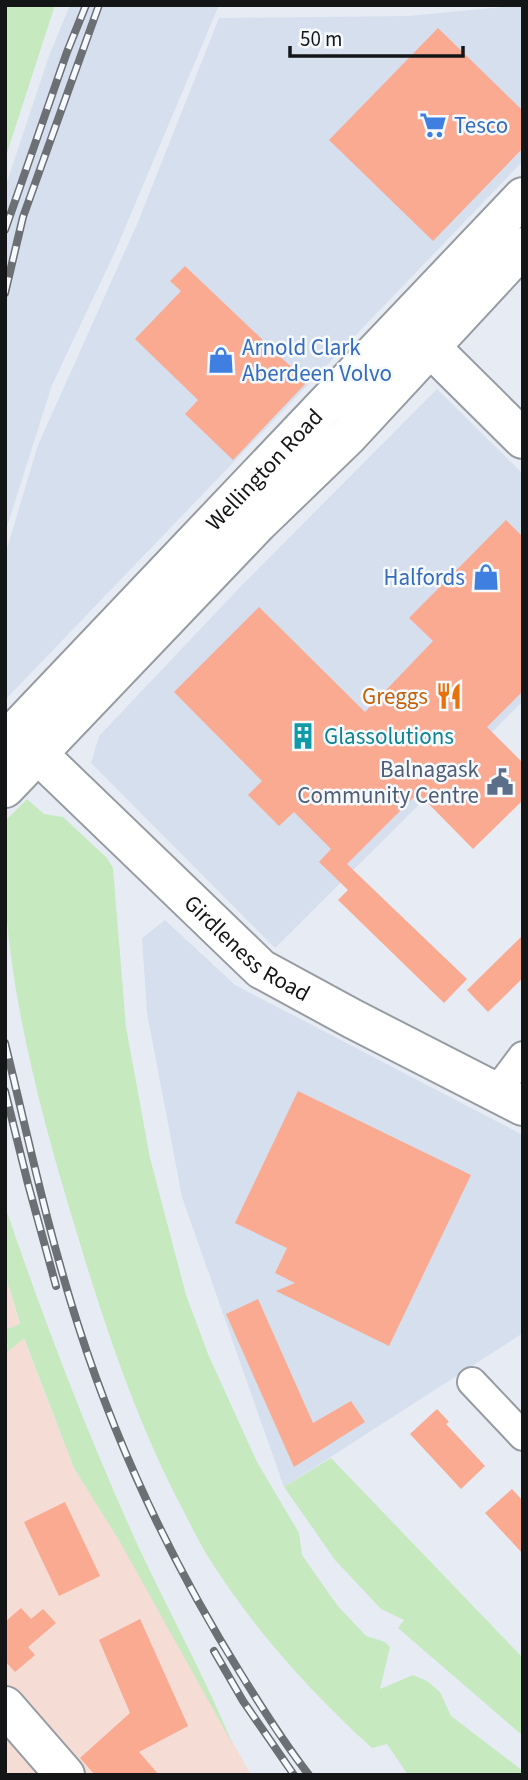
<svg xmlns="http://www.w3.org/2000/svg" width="528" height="1780" viewBox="0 0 528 1780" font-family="'Source Sans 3',sans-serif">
<rect width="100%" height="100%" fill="#e7ecf4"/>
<g fill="#d6dfed">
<path d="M70,5H219L114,254L52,385L5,533V188L49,56Z"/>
<path d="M523,5V161L5,700V555L38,445L138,222L219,18L408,16Z"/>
<path d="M437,389L523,474V701L275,948L91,763L99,736L243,584Z"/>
<path d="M165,920L235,985L523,1135V1333L284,1487L182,1197L147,1013L142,938Z"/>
</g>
<path fill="#f5dcd5" d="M5,1273L23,1337L74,1468L120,1542L251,1775H5Z"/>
<g fill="#c6e9c0">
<path d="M5,5H55L5,159Z"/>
<path d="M27,799L44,814L63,817L107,858L113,868L126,1027L150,1158L186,1295L208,1354L257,1462L299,1533L302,1555L337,1605L366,1636L385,1642L390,1647L380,1689L413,1675L427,1681L440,1692L451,1716L523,1771V1775H408L387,1744L372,1748C310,1692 251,1626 207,1555C198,1540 190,1524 182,1508C137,1422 106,1330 78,1237C46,1132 15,1020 6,911C3,881 5,850 5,821Z"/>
<path d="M5,1206C44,1321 88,1436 139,1548C170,1614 205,1677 233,1745L120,1542L74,1468L24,1338L5,1354V1350L8,1348L5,1330L20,1324L5,1273Z"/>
<path d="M331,1458L523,1658V1736L398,1628L404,1620L381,1609L335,1560L284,1487Z"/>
</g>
<g fill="#f9aa91">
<path d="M438,28L523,111V148L433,241L329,140Z"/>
<path d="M185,266L307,382L233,460L185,414L198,400L135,339L181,291L170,281Z"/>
<path d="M506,520L523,537V691L487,727L523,763V800L473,849L418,793L347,864L467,979L444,1003L338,900L348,890L319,862L331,849L294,812L279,826L248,795L262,781L174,692L259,607L365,712L433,641L409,618Z"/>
<path d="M523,935V978L488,1012L467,990Z"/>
<path d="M298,1091L471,1175L389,1346L276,1291L295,1283L275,1273L287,1248L235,1223Z"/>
<path d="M258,1299L313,1423L351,1401L365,1422L294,1467L226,1314Z"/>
<path d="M437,1409L449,1422L446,1424L485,1466L461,1489L410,1434Z"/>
<path d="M512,1489L523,1501V1554L485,1513Z"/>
<path d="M65,1502L100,1576L59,1596L24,1522Z"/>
<path d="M21,1608L31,1619L43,1609L56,1623L28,1647L35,1655L15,1672L5,1661V1622Z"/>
<path d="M140,1619L188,1726L139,1752L159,1775H95L80,1758L130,1713L99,1640Z"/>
</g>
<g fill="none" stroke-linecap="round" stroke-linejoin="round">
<defs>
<g id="street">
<path d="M496,1092L523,1056"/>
<path d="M472,1382L523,1436"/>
</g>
<g id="secondary">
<path d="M408,325L523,439"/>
<path id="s1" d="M15,732L261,969L353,1019L523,1106"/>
<path d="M5,1706L65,1775"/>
</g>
<g id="primary">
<path id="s2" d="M5,742L523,197"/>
<path d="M5,788L258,523L347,437L523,247"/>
</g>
</defs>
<use href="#street" stroke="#979ca2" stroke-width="32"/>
<use href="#secondary" stroke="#979ca2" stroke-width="42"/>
<use href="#primary" stroke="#979ca2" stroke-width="42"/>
<use href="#street" stroke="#fff" stroke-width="28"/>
<use href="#secondary" stroke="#fff" stroke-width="38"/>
<use href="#primary" stroke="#fff" stroke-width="38"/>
<defs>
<g id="rail">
<path d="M5,230L67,52L86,5"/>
<path d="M5,293L23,217L99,5"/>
<path d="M5,1043C28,1137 48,1232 78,1325C117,1447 173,1565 241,1674C262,1708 284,1743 309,1775"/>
<path d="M5,1091L28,1184L56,1286"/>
<path d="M214,1651L243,1701L294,1775"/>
</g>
</defs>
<use href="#rail" stroke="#6c6f74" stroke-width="8"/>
<use href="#rail" stroke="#f6fafe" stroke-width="5" stroke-dasharray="16" stroke-linecap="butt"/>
</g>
<defs>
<symbol id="supermarket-bare" viewBox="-9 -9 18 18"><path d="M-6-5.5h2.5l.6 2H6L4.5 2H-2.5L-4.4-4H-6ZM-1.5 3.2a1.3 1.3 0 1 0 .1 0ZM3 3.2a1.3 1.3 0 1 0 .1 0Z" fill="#3f7fe0" stroke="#f6fafe" stroke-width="2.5" paint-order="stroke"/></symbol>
<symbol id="shop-bare" viewBox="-9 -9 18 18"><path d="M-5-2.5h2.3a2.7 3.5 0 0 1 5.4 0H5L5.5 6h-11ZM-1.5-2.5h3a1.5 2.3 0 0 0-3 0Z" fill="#3f7fe0" stroke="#f6fafe" stroke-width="2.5" paint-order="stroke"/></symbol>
<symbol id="restaurant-bare" viewBox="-9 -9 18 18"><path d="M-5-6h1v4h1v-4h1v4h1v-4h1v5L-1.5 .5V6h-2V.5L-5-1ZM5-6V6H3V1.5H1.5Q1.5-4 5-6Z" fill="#e8710a" stroke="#f6fafe" stroke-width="2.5" paint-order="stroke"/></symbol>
<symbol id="building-bare" viewBox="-9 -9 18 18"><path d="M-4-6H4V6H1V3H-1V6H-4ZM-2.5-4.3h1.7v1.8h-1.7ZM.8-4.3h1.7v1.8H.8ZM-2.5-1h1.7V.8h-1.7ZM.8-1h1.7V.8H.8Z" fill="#0f9aa8" stroke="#f6fafe" stroke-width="2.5" paint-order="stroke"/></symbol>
<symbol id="civic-bare" viewBox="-9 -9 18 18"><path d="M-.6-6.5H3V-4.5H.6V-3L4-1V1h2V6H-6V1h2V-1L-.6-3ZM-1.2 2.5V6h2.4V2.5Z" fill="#5c6f8a" stroke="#f6fafe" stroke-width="2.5" paint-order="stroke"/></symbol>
</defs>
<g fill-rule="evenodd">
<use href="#supermarket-bare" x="414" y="106" width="38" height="38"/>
<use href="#shop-bare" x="202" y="341" width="38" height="38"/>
<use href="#shop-bare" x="467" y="558" width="38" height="38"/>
<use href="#restaurant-bare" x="430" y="677" width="38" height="38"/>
<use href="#building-bare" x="284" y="717" width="38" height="38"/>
<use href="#civic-bare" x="481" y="763" width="38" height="38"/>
</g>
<g text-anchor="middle" stroke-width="5" stroke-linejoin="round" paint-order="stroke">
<g font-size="23" fill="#366cbe" stroke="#f6fafe" text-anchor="start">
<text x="454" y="133">Tesco</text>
<text x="242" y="355">Arnold Clark<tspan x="242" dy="26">Aberdeen Volvo</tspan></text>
<text x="465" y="585" text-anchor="end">Halfords</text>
</g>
<g font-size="23" fill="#131517" stroke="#f6fafe">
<text dy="8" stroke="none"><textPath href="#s2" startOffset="376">Wellington Road</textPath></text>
<text dy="8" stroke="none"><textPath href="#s1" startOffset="318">Girdleness Road</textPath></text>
</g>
<g font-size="23" fill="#c56008" stroke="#f6fafe" text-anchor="end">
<text x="428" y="704">Greggs</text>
</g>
<g font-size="23" fill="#0d838f" stroke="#f6fafe" text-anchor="start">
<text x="324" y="744">Glassolutions</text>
</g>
<g font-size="23" fill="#4e5e75" stroke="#f6fafe" text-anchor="end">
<text x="479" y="777">Balnagask<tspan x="479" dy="26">Community Centre</tspan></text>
</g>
</g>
<rect width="528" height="1780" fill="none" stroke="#131517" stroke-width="14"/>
<path d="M290 46v10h173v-10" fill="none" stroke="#131517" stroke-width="3.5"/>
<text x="300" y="46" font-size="21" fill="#131517" stroke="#f6fafe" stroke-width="5" paint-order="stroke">50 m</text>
</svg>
